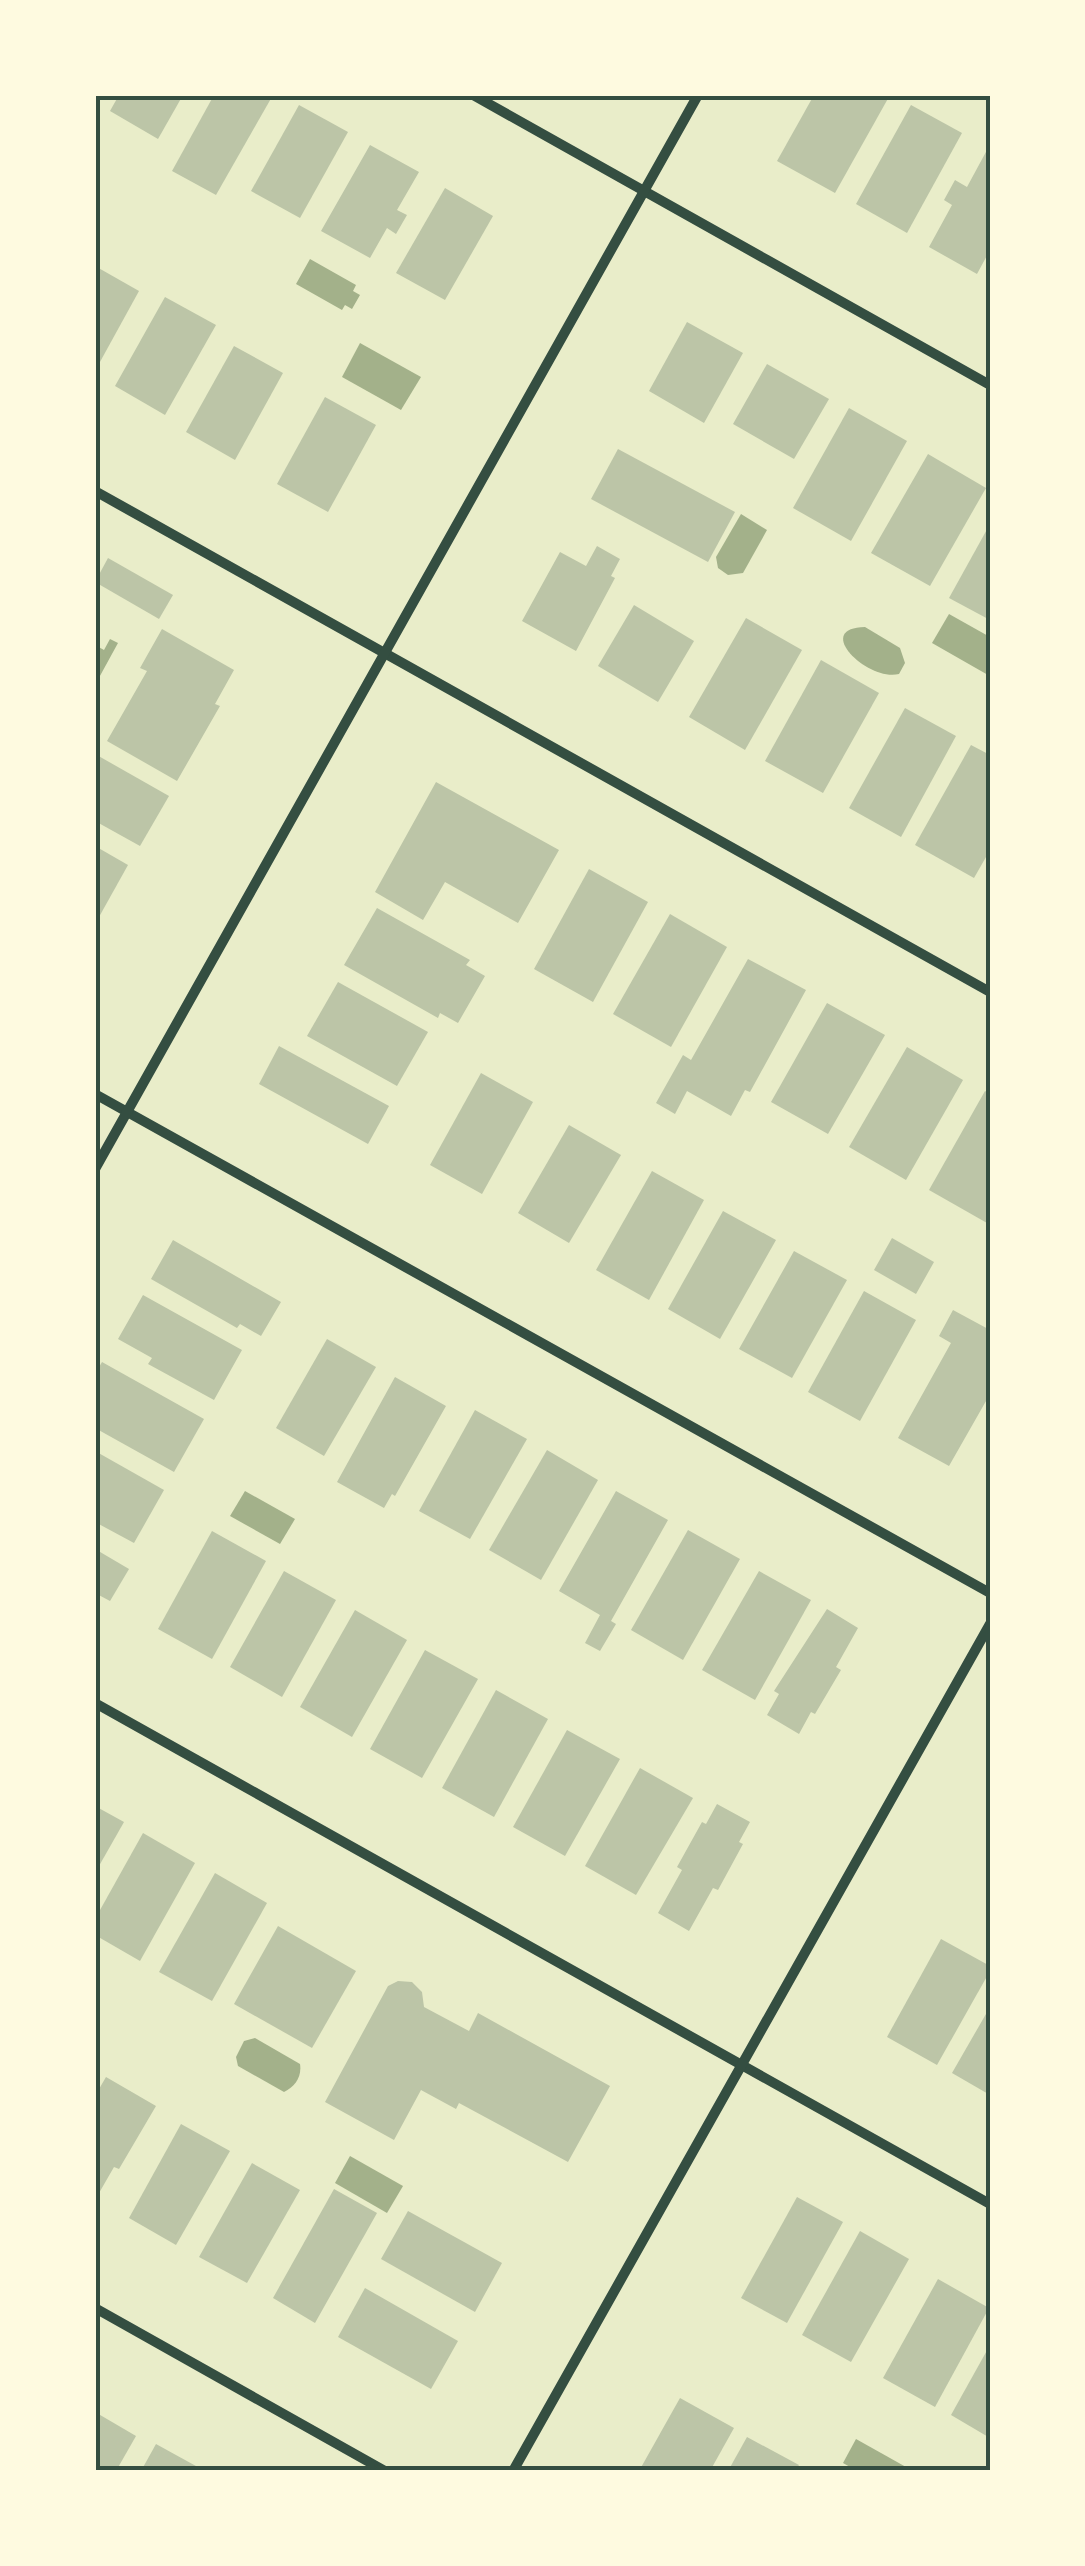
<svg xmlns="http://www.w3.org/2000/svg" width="1085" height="2566" viewBox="0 0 1085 2566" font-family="Karla,sans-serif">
<rect width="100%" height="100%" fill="#e9edc9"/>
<g fill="#a3b18a">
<path d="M310,259L356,285L353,291L360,295L352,309L345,305L342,310L296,284Z"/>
<path d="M360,343L421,377L401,410L342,377Z"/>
<path d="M741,514L767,530L743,573L728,575L718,568L716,557Z"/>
<path d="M949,614L990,637L988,675L932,643Z"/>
<path d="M865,627L900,648L905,663L899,674C868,682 812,628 865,627Z"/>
<path d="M110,639L118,643L95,685V645L104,650Z"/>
<path d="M245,1491L295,1519L280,1544L230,1516Z"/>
<path d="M255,2038L300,2064C302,2077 295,2087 284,2092L238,2066L236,2057L244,2041Z"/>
<path d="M350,2156L403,2186L387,2213L335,2183Z"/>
<path d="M856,2439L906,2467L904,2471H857L843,2463Z"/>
</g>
<g fill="#bcc5a7">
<path d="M119,95H183L158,139L110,111Z"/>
<path d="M214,95H273L216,195L172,171Z"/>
<path d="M814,95H890L835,193L777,161Z"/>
<path d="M299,105L348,132L300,218L251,191Z"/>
<path d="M911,105L962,133L907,233L856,204Z"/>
<path d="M370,145L419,172L397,210L407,215L396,234L387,228L370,258L321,231Z"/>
<path d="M987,150L990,152V250L977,274L929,247L952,205L944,200L955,180L967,187Z"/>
<path d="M445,188L493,216L445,300L396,273Z"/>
<path d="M95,266L139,291L95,371Z"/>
<path d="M165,297L216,325L165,415L115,386Z"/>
<path d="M687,322L743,353L704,423L649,391Z"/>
<path d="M234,346L283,373L235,460L186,432Z"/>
<path d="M767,364L829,399L794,459L733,424Z"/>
<path d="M325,397L376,425L328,512L277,484Z"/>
<path d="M849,408L907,441L851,541L793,508Z"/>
<path d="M618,449L735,512L708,562L591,499Z"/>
<path d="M928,454L986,488L930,586L871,553Z"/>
<path d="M990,524V620L949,598Z"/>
<path d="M597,546L620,559L611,576L615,578L576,651L522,621L560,552L586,566Z"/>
<path d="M108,558L173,595L159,619L95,582Z"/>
<path d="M634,605L694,641L658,702L598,666Z"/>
<path d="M746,618L802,650L745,750L689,717Z"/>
<path d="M162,629L234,670L215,704L220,706L177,781L107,741L147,671L140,668Z"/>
<path d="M821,660L879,693L823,793L765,761Z"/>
<path d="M905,708L956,736L901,837L849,808Z"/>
<path d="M971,745L990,755V850L974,878L915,845Z"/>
<path d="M95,754L169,796L140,846L95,821Z"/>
<path d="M436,782L559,850L518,923L445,882L423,920L375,892Z"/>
<path d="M95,846L128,865L99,917L95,915Z"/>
<path d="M589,869L648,902L593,1002L534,969Z"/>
<path d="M377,908L470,960L466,965L485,976L458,1023L440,1013L438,1018L344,965Z"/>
<path d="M670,914L727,947L671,1047L613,1014Z"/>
<path d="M748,959L806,990L750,1092L745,1090L731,1116L687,1091L675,1114L656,1103L683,1055L691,1060Z"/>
<path d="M338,982L428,1032L397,1086L307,1036Z"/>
<path d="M827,1003L885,1035L828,1134L771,1102Z"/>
<path d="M279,1046L389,1106L368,1144L259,1084Z"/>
<path d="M907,1047L963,1080L906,1180L849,1147Z"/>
<path d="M481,1073L533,1102L482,1194L430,1165Z"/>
<path d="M985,1091L990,1094V1217L987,1223L929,1190Z"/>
<path d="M569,1125L621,1155L569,1243L518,1213Z"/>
<path d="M652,1171L704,1200L649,1300L596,1270Z"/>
<path d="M723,1211L776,1240L720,1339L668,1309Z"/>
<path d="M892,1238L934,1262L916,1294L874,1270Z"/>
<path d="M173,1240L281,1302L261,1336L240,1324L237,1328L151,1279Z"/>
<path d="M794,1251L847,1280L792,1378L739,1349Z"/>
<path d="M864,1291L916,1320L860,1421L808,1392Z"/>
<path d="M143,1295L242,1350L214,1400L148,1364L152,1358L118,1339Z"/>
<path d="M953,1310L990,1330V1394L949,1466L898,1438L951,1343L939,1336Z"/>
<path d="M327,1339L376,1367L324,1456L276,1428Z"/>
<path d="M102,1362L204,1419L174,1472L95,1428V1374Z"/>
<path d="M395,1377L446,1406L395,1496L392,1494L384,1508L337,1482Z"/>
<path d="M475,1410L527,1439L470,1539L419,1511Z"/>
<path d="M547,1450L598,1480L541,1580L489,1550Z"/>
<path d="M95,1451L164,1490L134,1543L95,1522Z"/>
<path d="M616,1491L668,1520L611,1621L616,1624L600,1651L585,1643L600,1615L559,1591Z"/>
<path d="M688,1530L740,1559L683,1660L631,1630Z"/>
<path d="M212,1531L266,1561L212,1659L158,1629Z"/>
<path d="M95,1549L129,1569L110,1601L95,1593Z"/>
<path d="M284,1571L336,1600L282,1697L230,1667Z"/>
<path d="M759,1571L811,1600L755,1700L702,1670Z"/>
<path d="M827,1609L858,1628L836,1667L841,1670L815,1714L811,1712L799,1734L767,1715L779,1694L774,1691Z"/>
<path d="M355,1610L407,1640L352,1737L300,1707Z"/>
<path d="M425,1650L478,1679L422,1778L370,1749Z"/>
<path d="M496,1690L548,1719L494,1817L442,1788Z"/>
<path d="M567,1730L620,1759L565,1856L513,1827Z"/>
<path d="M640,1768L693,1798L636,1895L585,1866Z"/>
<path d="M717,1804L750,1822L739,1842L743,1844L718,1890L713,1888L689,1931L658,1913L682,1870L677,1867L702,1822L706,1824Z"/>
<path d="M95,1806L124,1822L95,1873Z"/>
<path d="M143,1833L195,1863L140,1961L95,1935V1919Z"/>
<path d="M215,1873L267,1903L212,2001L159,1972Z"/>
<path d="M278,1926L356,1971L312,2048L234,2004Z"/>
<path d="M941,1939L990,1966V1971L937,2065L887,2037Z"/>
<path d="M398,1981L412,1982L422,1992L424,2007L469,2031L478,2013L610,2086L568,2162L459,2103L456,2109L421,2090L394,2140L325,2102L388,1986Z"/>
<path d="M990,2007V2095L952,2073Z"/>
<path d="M106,2077L156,2106L119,2169L114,2167L95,2200V2096Z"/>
<path d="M181,2124L230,2151L176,2245L129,2218Z"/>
<path d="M252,2163L300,2190L247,2283L199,2257Z"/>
<path d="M334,2189L377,2213L315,2323L273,2298Z"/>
<path d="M797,2197L843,2222L787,2323L741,2298Z"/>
<path d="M408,2211L502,2263L475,2312L381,2259Z"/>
<path d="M860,2231L909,2259L851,2362L802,2335Z"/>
<path d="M938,2279L989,2308L935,2407L883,2378Z"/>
<path d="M365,2288L458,2341L431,2389L338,2337Z"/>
<path d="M990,2345V2438L951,2415Z"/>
<path d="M680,2398L734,2428L710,2471H639Z"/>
<path d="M95,2412L136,2436L116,2471H95Z"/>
<path d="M747,2437L799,2465L795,2471H728Z"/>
<path d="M156,2444L205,2471H141Z"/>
</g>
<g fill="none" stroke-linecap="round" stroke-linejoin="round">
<g stroke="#344e41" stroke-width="10">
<path d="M473,95L990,385"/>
<path d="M95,491L990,992"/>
<path d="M95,1094L990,1593"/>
<path d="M95,1169L698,95"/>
<path d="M95,1703L990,2204"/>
<path d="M95,2308L385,2471"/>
<path d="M513,2471L990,1624"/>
</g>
</g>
<rect width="1085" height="2566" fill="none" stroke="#fefae0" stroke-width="195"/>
<rect x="98" y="98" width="890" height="2370" fill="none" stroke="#344e41" stroke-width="4"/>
</svg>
